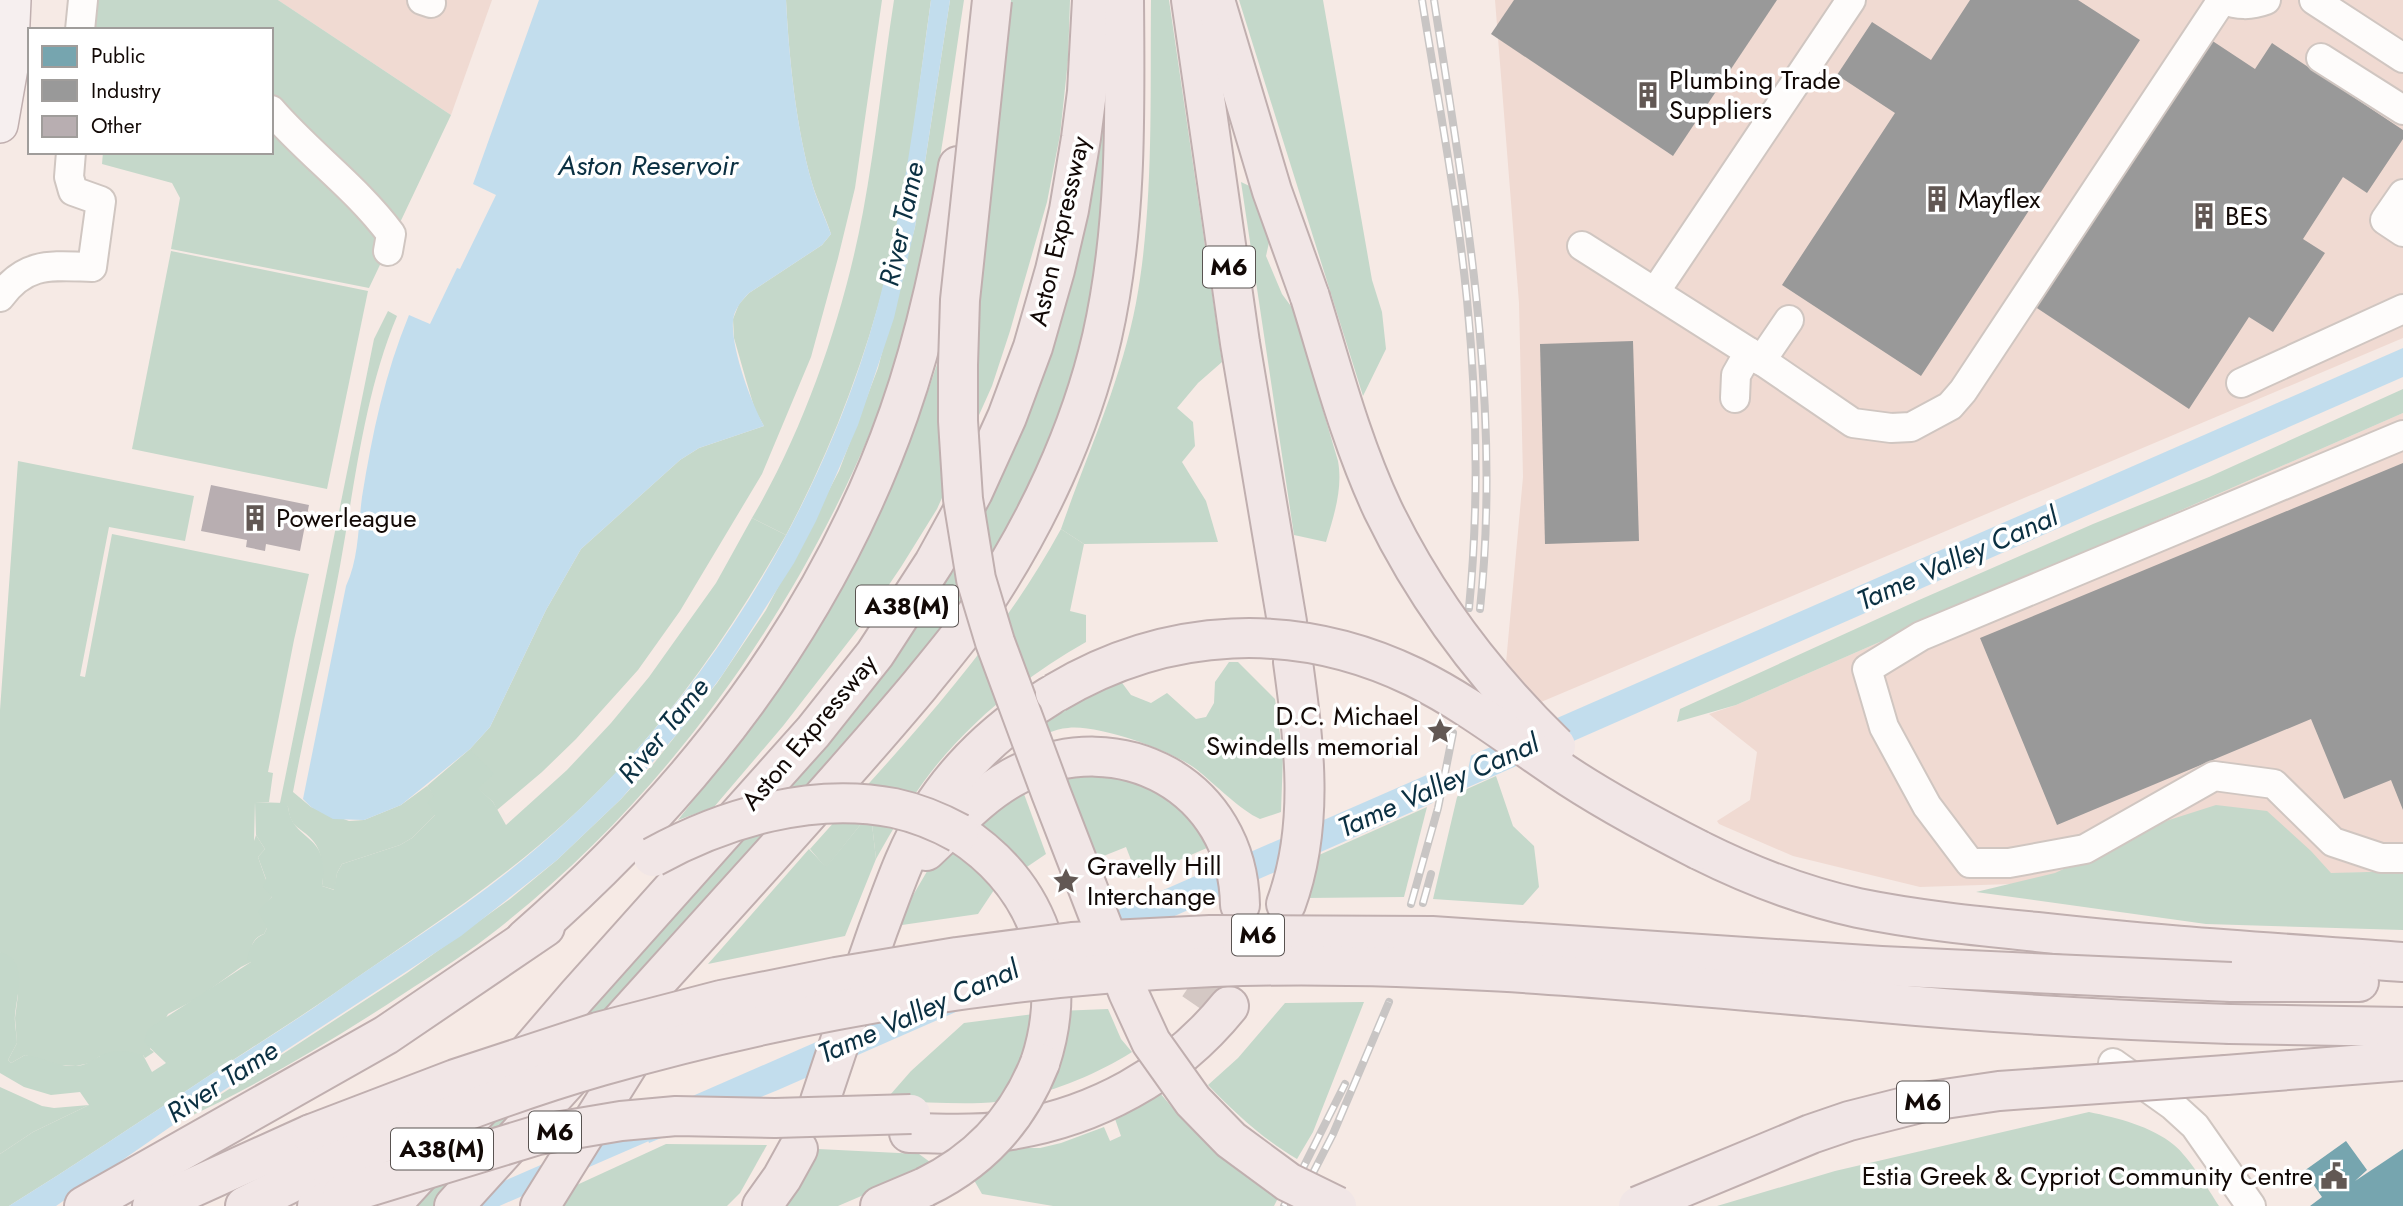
<svg xmlns="http://www.w3.org/2000/svg" width="2403" height="1206" viewBox="0 0 2403 1206" font-family="Jost,sans-serif">
<rect width="100%" height="100%" fill="#f6eae5"/>
<g fill="#f0dad2">
<path d="M278,0H492L451,115Z"/>
<path d="M1495,0H2403V338L1534,705L1506,663L1523,477L1519,303Z"/>
<path d="M2403,413V871L1920,887L1793,856L1719,824L1717,821L1750,800L1757,752L1709,714L1736,705Z"/>
</g>
<g fill="#c5d8ca">
<path d="M88,0H278L451,115L369,288L171,249L180,198L172,183L102,164L103,152H271V30H86Z"/>
<path d="M786,0H882L855,188L838,258L811,357L762,474L680,611L638,670L576,739L542,772L497,810L493,802L477,788L470,749L490,727L546,610L581,549L680,460L699,448L764,426L755,410L746,380L734,338L733,319L739,304L749,293L822,245L831,234C825,216 817,200 812,183C796,127 789,58 786,0Z"/>
<path d="M894,0H931C918,91 909,184 887,273C864,364 830,452 786,535L752,518C805,428 844,314 863,212C876,142 883,71 894,0Z"/>
<path d="M950,0H964C946,117 932,235 899,349C877,428 840,503 800,574C720,713 617,837 490,935C458,960 422,981 388,1004C321,1047 252,1088 180,1121L407,973L510,899L557,860L621,799L655,762L717,683L766,610L839,471L878,368L915,227Z"/>
<path d="M1104,54L1111,109L1096,295L1051,448L960,612L638,982L433,1206H410L944,572Z"/>
<path d="M171,251L368,291L327,489L132,449Z"/>
<path d="M388,311L397,316C364,395 355,483 340,566C326,642 307,717 293,792L311,807L349,821L364,820L401,805L427,786L435,796L436,814L412,838L400,845L342,864L337,873L335,890L322,886C324,873 323,853 314,842C302,826 291,831 288,807L280,803L374,339Z"/>
<path d="M18,461L194,496L185,541L109,527L80,676L85,677L112,534L309,574L294,640L268,772L273,773L269,802H255L254,841L256,835L265,849L258,857L272,897L267,903V928L264,934C251,938 250,950 251,962L241,967L198,998L168,1014L150,1049L154,1052L145,1058L143,1055L100,1056L90,1063L76,1066L58,1065L25,1055L11,1063L8,1060L17,1043L15,1018L18,995L0,952V710Z"/>
<path d="M1061,529L1084,544L1070,611L1086,615V642C1028,675 972,719 931,772C910,799 893,829 876,859L872,824H861L826,868L810,849C900,748 996,649 1061,529Z"/>
<path d="M2216,805L2267,811L2311,851L2331,873L2403,871V930L2206,924L1976,892L2055,873L2169,820Z"/>
<path d="M0,1087L42,1106L54,1108L89,1105L33,1132L0,1154Z"/>
<path d="M2089,1112C2118,1118 2151,1126 2174,1145C2189,1157 2208,1189 2219,1206H1717L1835,1171Z"/>
</g>
<g fill="#c4d8ca">
<path d="M1011,0H1070L1068,60L1060,135L1047,202L1010,331L992,386L937,509L901,567L863,623L783,726L714,807L678,820L737,744L894,475L926,397L976,248Z"/>
<path d="M1151,0H1169L1222,362L1198,383L1177,408L1193,422L1195,446L1182,462L1206,501L1218,542L1084,544L1061,529C1087,454 1121,382 1136,303C1154,206 1150,98 1151,0Z"/>
<path d="M1239,0H1323L1372,280L1382,312L1386,349L1363,396Z"/>
<path d="M1241,182L1258,190L1270,238L1266,256L1282,294L1293,309L1338,461C1343,489 1334,515 1326,542L1294,535Z"/>
<path d="M2403,389V413L1736,705L1677,722L1680,709L1919,600L2093,524L2209,477Z"/>
<path d="M752,518L786,535C727,639 658,738 569,819C496,886 413,938 332,995C290,1024 246,1051 204,1079C139,1122 75,1165 9,1206H0V1154L33,1132L89,1105L80,1092L51,1095L24,1087L0,1073V952C29,960 17,993 15,1015C14,1024 17,1034 17,1043L8,1060L11,1063L25,1055C42,1057 57,1067 74,1066C85,1066 91,1061 100,1056C114,1048 128,1051 143,1055L152,1072L166,1063L144,1042L148,1029L251,962L247,959C250,948 253,938 264,934L267,928L258,911L272,897L263,887L266,879L258,857L265,849L256,835L255,802L284,803L288,807C293,844 331,831 322,886L334,890L337,873L342,864L400,845L412,838L435,815L427,802L434,796L427,786L470,749L494,774L478,788L493,802L506,825L567,770L611,723L649,677L716,583Z"/>
<path d="M1229,662H1238L1275,699L1283,756L1281,812L1260,819C1240,810 1215,784 1196,769C1172,751 1098,724 1068,728C1061,728 1054,731 1047,733L1042,719L1120,680L1131,695L1151,703L1167,693L1196,719L1206,717L1214,703L1215,682Z"/>
<path d="M1060,770L1158,784L1216,844L1138,878L1126,847L1096,859Z"/>
<path d="M1496,776L1513,826L1534,846L1539,887L1523,905L1433,899L1458,793Z"/>
<path d="M1020,783L1046,854L1018,873L971,823Z"/>
<path d="M1427,807L1404,897L1306,898L1319,855Z"/>
<path d="M861,824H872L876,859L845,936L708,964L809,849L826,867Z"/>
<path d="M947,846L968,859L994,890L978,914L895,926L929,868Z"/>
<path d="M1364,1002L1313,1132L1297,1159C1263,1139 1236,1114 1208,1085L1238,1058L1285,1003Z"/>
<path d="M1108,1009L1121,1039L1132,1052C1089,1079 1032,1101 981,1103C952,1104 923,1102 894,1101L890,1095L911,1071L964,1023L1058,1011Z"/>
<path d="M1160,1093C1193,1134 1234,1168 1278,1198L1274,1206H1053L982,1194L971,1175L1003,1148H1040L1061,1143L1104,1127L1110,1141L1121,1136L1115,1119Z"/>
<path d="M666,1144L767,1145L740,1193L727,1206H558L568,1189Z"/>
<path d="M818,1149L919,1154L930,1162L901,1179L838,1206H780Z"/>
</g>
<g fill="#c2dded">
<path d="M539,0H786C789,58 796,127 812,183C817,201 825,217 831,234L822,245L749,293C741,301 734,310 733,321C731,349 751,402 764,426L699,448L680,460L581,549L546,610L490,727L470,749L401,805L364,820L333,819L311,807L303,799L346,586C359,558 358,527 362,497C372,434 385,373 409,315L430,324L457,268L460,269L496,195L473,184Z"/>
<path d="M931,0H950L915,227L894,318L858,425L816,521L794,563L723,674L689,720L621,799L557,860L461,936L215,1096L56,1206H9C75,1165 139,1122 204,1079C246,1051 290,1025 332,995C390,953 453,916 509,871C672,741 795,559 861,362C900,245 914,122 931,0Z"/>
<path d="M2403,348V377L778,1090L649,1143L640,1119Z"/>
</g>
<path fill="#f6eae5" d="M1472,751L1463,794L1432,807L1440,765Z"/>
<path fill="#76a5af" d="M2346,1141L2367,1170L2355,1181L2403,1149V1206H2310L2322,1197L2304,1171Z"/>
<g fill="#999">
<path d="M1514,0H1777L1673,156L1491,34Z"/>
<path d="M1970,0H2078L2140,40L1921,376L1782,285L1895,113L1837,75L1872,22L1931,60Z"/>
<path d="M2208,38L2255,69L2272,43L2403,130V139L2367,193L2343,177L2303,239L2325,253L2273,332L2249,317L2189,409L2031,304Z"/>
<path d="M1633,341L1639,541L1545,544L1540,344Z"/>
<path d="M2403,463V810L2391,780L2344,799L2311,719L2057,825L1980,638Z"/>
</g>
<g fill="none" stroke-linecap="round" stroke-linejoin="round">
<path stroke="#c2dded" stroke-width="21" d="M473,1206L650,1129"/>
</g>
<path fill="#b8aeb1" d="M211,485L309,505L300,551L266,544L265,551L246,547L247,540L201,531Z"/>
<g fill="none" stroke-linecap="round" stroke-linejoin="round">
<path stroke="#d4c8c4" stroke-width="38" stroke-dasharray="38 19" stroke-linecap="butt" d="M1198,1007L1226,966L1236,938"/>
<defs>
<g id="minor">
<path d="M422,0L431,3"/>
<path d="M2222,0C2238,5 2250,6 2266,0"/>
<path d="M2314,0L2403,58"/>
<path d="M80,30L83,0"/>
<path d="M2321,58L2403,110"/>
<path d="M271,110C309,154 356,187 391,234L388,251"/>
<path d="M2403,194L2385,220L2403,232"/>
<path d="M1582,246L1749,352L1853,423L1891,428L1911,427L1950,406L1963,391L2222,0"/>
<path d="M1655,292L1851,0"/>
<path d="M0,297C26,261 52,266 92,267L101,201L73,191L69,177L71,152"/>
<path d="M1761,361L1789,320"/>
<path d="M2241,383L2403,309"/>
<path d="M1735,398L1736,375L1749,352"/>
<path d="M2403,435L1921,636L1867,669L1884,727L1927,806L1970,863H2009L2085,849L2214,776L2274,784L2333,842L2381,858H2403"/>
<path d="M2113,1063L2172,1105L2195,1126L2251,1206"/>
</g>
<path id="major" d="M0,125L10,68L13,0"/>
<g id="highway">
<path d="M1191,0L1240,343L1287,622"/>
<path d="M1215,0L1272,191L1310,297"/>
<path d="M959,833C1039,885 1070,972 1040,1063"/>
<path d="M1699,850C1749,875 1803,896 1858,908C1917,920 1977,926 2037,932C2159,946 2281,953 2403,962"/>
<path d="M926,851C955,824 982,793 1017,775C1120,723 1238,786 1240,905"/>
<path d="M1286,904C1315,825 1304,743 1293,662"/>
<path d="M525,939C691,794 825,624 899,413C927,333 944,250 958,166"/>
<path d="M2231,982H2359"/>
<path d="M2230,1024L2403,1027"/>
<path d="M2226,1075L2403,1061"/>
<path d="M820,1101C839,1044 858,987 878,930C893,890 906,850 929,813C959,765 1002,726 1050,696"/>
<path d="M909,1133C940,1133 974,1136 1005,1131C1094,1118 1173,1075 1229,1006"/>
<path d="M84,1206L386,1035L545,927"/>
<path d="M152,1206L311,1134"/>
<path d="M245,1206L327,1165"/>
<path d="M317,1206L342,1195"/>
<path d="M390,1206L492,1095L577,996L813,732L875,654L934,563L973,492L1007,417L1033,347L1055,270L1069,210L1081,138L1087,92L1092,0"/>
<path d="M454,1206C557,1092 661,978 763,864C816,805 869,746 920,685C941,659 963,633 982,606C1036,525 1080,432 1102,337C1127,226 1125,113 1124,0"/>
<path d="M540,1206L644,1039"/>
<path d="M762,1206L782,1178L798,1149"/>
<path d="M880,1206L925,1187"/>
</g>
</defs>
<use href="#minor" stroke="#d0c6c1" stroke-width="32"/>
<use href="#major" stroke="#c0afaf" stroke-width="38"/>
<use href="#highway" stroke="#c0afaf" stroke-width="42"/>
<use href="#minor" stroke="#fefcfb" stroke-width="28"/>
<use href="#major" stroke="#f6efef" stroke-width="35"/>
<use href="#highway" stroke="#f1e6e6" stroke-width="38"/>
<defs>
<g id="rail">
<path d="M1422,0C1438,100 1457,199 1467,300C1477,401 1479,506 1469,608"/>
<path d="M1434,0C1465,202 1502,404 1480,609"/>
<path d="M1423,903L1431,874"/>
<path d="M1411,904L1438,808L1453,733"/>
<path d="M1284,1206L1345,1084"/>
<path d="M1296,1206L1333,1134L1389,1002"/>
</g>
</defs>
<use href="#rail" stroke="#c8c5c4" stroke-width="8"/>
<use href="#rail" stroke="#fff" stroke-width="5" stroke-dasharray="16" stroke-linecap="butt"/>
<defs>
<g id="highway-bridge">
<path d="M992,0L960,300L958,365V421L963,499L976,579L995,642L1051,793L1128,992L1151,1042L1193,1101L1231,1140L1288,1182L1337,1206"/>
<path d="M1310,297C1332,368 1351,442 1383,510C1426,599 1485,677 1556,746"/>
<path d="M1055,693C1167,626 1296,620 1414,677C1465,702 1510,737 1556,768C1601,799 1650,825 1699,850"/>
<path d="M653,857C724,818 812,792 894,808C917,813 939,822 959,833"/>
<path d="M311,1134L455,1079L598,1032L721,1000L836,977L957,957L1072,942L1210,935L1432,936L1881,966L2231,982"/>
<path d="M327,1165C417,1129 507,1093 601,1066C800,1009 1005,976 1213,967C1433,959 1653,983 1872,1002C1991,1013 2110,1020 2230,1024"/>
<path d="M925,1187C979,1161 1018,1119 1040,1063"/>
<path d="M342,1195L538,1135L621,1121L676,1116L775,1118L911,1114"/>
<path d="M1638,1206L1811,1134L1849,1121L1924,1102L1999,1091L2226,1075"/>
</g>
</defs>
<use href="#highway-bridge" stroke="#c0afaf" stroke-width="42" stroke-linecap="butt"/>
<use href="#highway-bridge" stroke="#f1e6e6" stroke-width="38"/>
</g>
<defs>
<symbol id="building-bare" viewBox="-9 -9 18 18"><path d="M-4-6H4V6H1V3H-1V6H-4ZM-2.5-4.3h1.7v1.8h-1.7ZM.8-4.3h1.7v1.8H.8ZM-2.5-1h1.7V.8h-1.7ZM.8-1h1.7V.8H.8Z" fill="#625854" stroke="#fff" stroke-width="2.5" paint-order="stroke"/></symbol>
<symbol id="sight-bare" viewBox="-9 -9 18 18"><path d="M0-6L1.8-2.2L6-1.7L2.9 1.2L3.7 5.4L0 3.3L-3.7 5.4L-2.9 1.2L-6-1.7L-1.8-2.2Z" fill="#625854" stroke="#fff" stroke-width="2.5" paint-order="stroke"/></symbol>
<symbol id="civic-bare" viewBox="-9 -9 18 18"><path d="M-.6-6.5H3V-4.5H.6V-3L4-1V1h2V6H-6V1h2V-1L-.6-3ZM-1.2 2.5V6h2.4V2.5Z" fill="#625854" stroke="#fff" stroke-width="2.5" paint-order="stroke"/></symbol>
</defs>
<g fill-rule="evenodd">
<use href="#building-bare" x="1629" y="76" width="38" height="38"/>
<use href="#building-bare" x="1918" y="180" width="38" height="38"/>
<use href="#building-bare" x="2185" y="197" width="38" height="38"/>
<use href="#building-bare" x="236" y="499" width="38" height="38"/>
<use href="#sight-bare" x="1421" y="712" width="38" height="38"/>
<use href="#sight-bare" x="1047" y="862" width="38" height="38"/>
<use href="#civic-bare" x="2315" y="1157" width="38" height="38"/>
</g>
<g text-anchor="middle" stroke-width="7" stroke-linejoin="round" paint-order="stroke">
<g fill="#fff" stroke="#595351" stroke-width="2">
<rect x="1203" y="246.5" width="52" height="41" rx="5"/>
<rect x="856" y="585.5" width="102" height="41" rx="5"/>
<rect x="1232" y="914.5" width="52" height="41" rx="5"/>
<rect x="1897" y="1081.5" width="52" height="41" rx="5"/>
<rect x="529" y="1111.5" width="52" height="41" rx="5"/>
<rect x="391" y="1128.5" width="102" height="41" rx="5"/>
</g>
<g font-size="24" font-weight="bold" fill="#120906">
<text x="1229" y="275">M6</text>
<text x="907" y="614">A38(M)</text>
<text x="1258" y="943">M6</text>
<text x="1923" y="1110">M6</text>
<text x="555" y="1140">M6</text>
<text x="442" y="1157">A38(M)</text>
</g>
<g font-size="26" fill="#120906" stroke="#fff" text-anchor="start">
<text x="1669" y="89">Plumbing Trade<tspan x="1669" dy="30">Suppliers</tspan></text>
<text x="1958" y="208">Mayflex</text>
<text x="2225" y="225">BES</text>
<text x="276" y="527">Powerleague</text>
<text x="1419" y="725" text-anchor="end">D.C. Michael<tspan x="1419" dy="30">Swindells memorial</tspan></text>
<text x="1087" y="875">Gravelly Hill<tspan x="1087" dy="30">Interchange</tspan></text>
<text x="2313" y="1185" text-anchor="end">Estia Greek &amp; Cypriot Community Centre</text>
</g>
<g font-size="26" fill="#120906" stroke="#fff">
<text transform="translate(1059 231) rotate(-77)" y="9">Aston Expressway</text>
<text transform="translate(809 732) rotate(-50)" y="9">Aston Expressway</text>
</g>
<g font-size="28" font-style="italic" fill="#0b3042" stroke="#fff">
<text x="648" y="175">Aston Reservoir</text>
<text transform="translate(901 224) rotate(-78)" y="10">River Tame</text>
<text transform="translate(1957 558) rotate(-24)" y="10">Tame Valley Canal</text>
<text transform="translate(663 730) rotate(-51)" y="10">River Tame</text>
<text transform="translate(1438 785) rotate(-24)" y="10">Tame Valley Canal</text>
<text transform="translate(918 1011) rotate(-24)" y="10">Tame Valley Canal</text>
<text transform="translate(222 1081) rotate(-33)" y="10">River Tame</text>
</g>
</g>
<rect x="28" y="28" width="245" height="126" fill="#ffffff" stroke="#a09d9b" stroke-width="2"/>
<rect x="42" y="46" width="35" height="21" fill="#76a5af" stroke="#a09d9b" stroke-width="2"/>
<text x="91" y="63" font-size="21" fill="#120906">Public</text>
<rect x="42" y="80" width="35" height="21" fill="#999999" stroke="#a09d9b" stroke-width="2"/>
<text x="91" y="98" font-size="21" fill="#120906">Industry</text>
<rect x="42" y="116" width="35" height="21" fill="#b8aeb1" stroke="#a09d9b" stroke-width="2"/>
<text x="91" y="133" font-size="21" fill="#120906">Other</text>
</svg>
